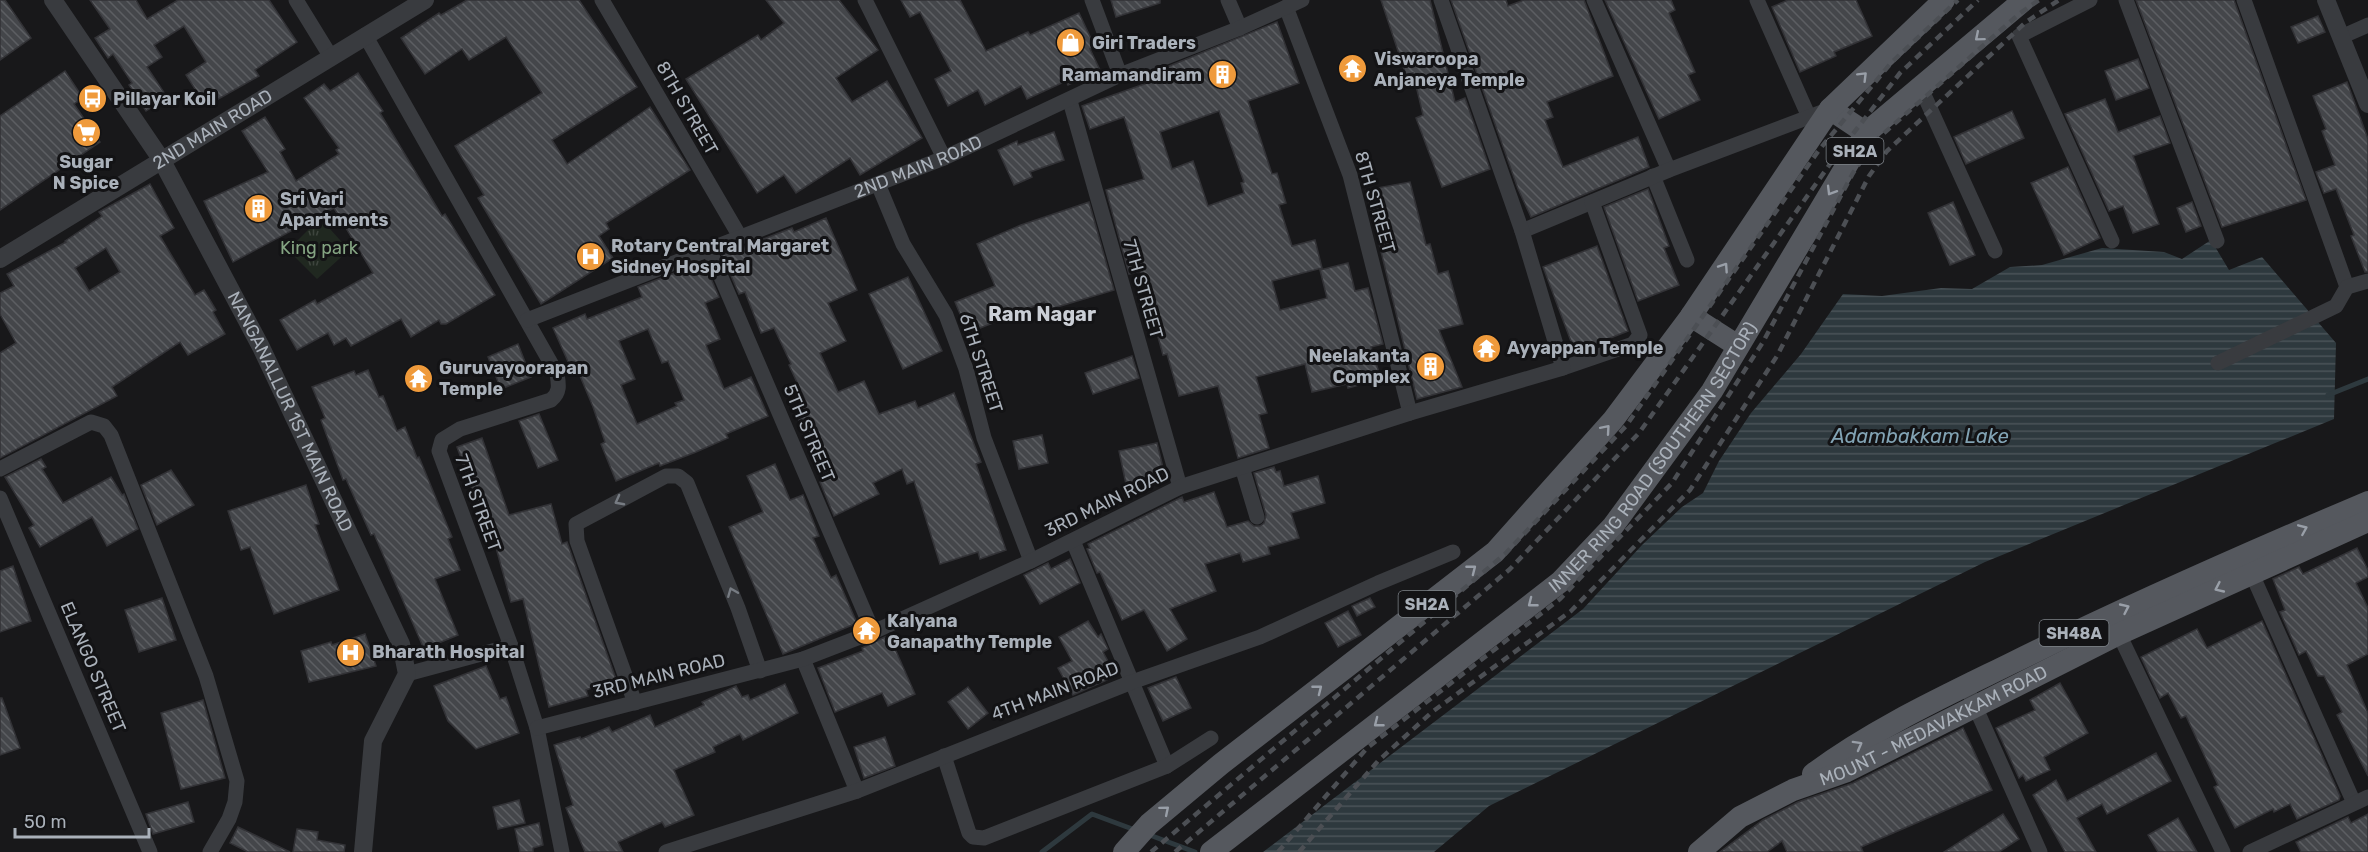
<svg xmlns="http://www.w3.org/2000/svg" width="2368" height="852" viewBox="0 0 2368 852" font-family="Rubik,sans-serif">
<defs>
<pattern id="park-tufts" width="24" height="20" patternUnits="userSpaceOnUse" patternTransform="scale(1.5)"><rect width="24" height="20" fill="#202820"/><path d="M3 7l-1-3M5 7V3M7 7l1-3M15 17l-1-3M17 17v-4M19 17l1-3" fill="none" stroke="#3e453e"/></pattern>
<pattern id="water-rules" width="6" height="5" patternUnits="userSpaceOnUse" patternTransform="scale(1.5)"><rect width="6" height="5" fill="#2e393e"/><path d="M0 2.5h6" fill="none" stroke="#4a5358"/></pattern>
<pattern id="building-back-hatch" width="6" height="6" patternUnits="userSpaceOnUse" patternTransform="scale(1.5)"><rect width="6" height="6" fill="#44464a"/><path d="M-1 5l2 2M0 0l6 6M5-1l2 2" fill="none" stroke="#5c5e62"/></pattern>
</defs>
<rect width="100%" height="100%" fill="#18181a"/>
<path fill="url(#park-tufts)" d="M320,218L349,250L317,279L288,250Z"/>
<path fill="url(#water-rules)" d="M2211,240L2229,270L2262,257L2336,343L2334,419L1985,562L1489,806L1434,852H1263L1583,609L1642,545L1682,507L1703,493L1719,461L1751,413L1801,354L1843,294L1882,296L1941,288L1972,289L2010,267L2042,265L2102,248L2164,252L2182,259Z"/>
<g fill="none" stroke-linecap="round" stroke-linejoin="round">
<g stroke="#2e393e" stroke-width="5">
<path d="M2328,395L2368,379"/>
<path d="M1147,834L1195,852"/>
<path d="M1042,852L1092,814L1135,830"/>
</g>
</g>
<g fill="url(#building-back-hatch)" stroke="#323236" stroke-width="1.5" fill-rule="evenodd">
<path d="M0,0H5L31,38L0,60Z"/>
<path d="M90,0H136L147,19L178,0H269L297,42L255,70L259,76L206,106L186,75L206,62L184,26L154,45L162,57L147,67L167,97L146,111L129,85L132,83L113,54L108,58L95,38L110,29Z"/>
<path d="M467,0H579L637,87L552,140L567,164L650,107L690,170L606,223L609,229L599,236L613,258L541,304L478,198L484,195L455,146L542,93L506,37L469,60L462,49L425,74L401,38L439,13L441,15Z"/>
<path d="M766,0H839L878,50L836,78L852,102L887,81L922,138L860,175L850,158L796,193L784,175L757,193L686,79L758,35L761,40L784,23Z"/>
<path d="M901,0H960L986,51L1028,32L1030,35L1079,13L1095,47L1090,49L1100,70L1068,85L1066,81L1027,99L1021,86L985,105L978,90L948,106L935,79L951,71L920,12L910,17Z"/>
<path d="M1111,0H1160V3L1116,17Z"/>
<path d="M1381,0H1430L1455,102L1465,98L1490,169L1442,187L1416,118L1423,115L1413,73L1406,75Z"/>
<path d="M1451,0H1506L1508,6L1524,0H1584L1613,76L1547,102L1553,117L1545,120L1563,167L1638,137L1649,167L1531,217L1518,189Z"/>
<path d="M1605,0H1671L1675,10L1669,13L1695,72L1688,75L1700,100L1659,119Z"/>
<path d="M1788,0H1856L1872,36L1834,52L1836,56L1800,72L1772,7Z"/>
<path d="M2136,0H2234L2306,200L2222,227Z"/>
<path d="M2318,16L2325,32L2298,43L2291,27Z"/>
<path d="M1277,22L1299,83L1248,101L1272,174L1277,173L1286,203L1279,205L1292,246L1315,240L1322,268L1272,281L1280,310L1327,298L1320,270L1348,263L1355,291L1368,288L1383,344L1371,347L1381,379L1348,388L1347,384L1312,392L1305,364L1256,377L1267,413L1259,415L1269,448L1238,458L1218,386L1179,396L1167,354L1163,355L1140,271L1129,274L1106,190L1144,179L1124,117L1090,129L1082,106L1153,81L1150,74ZM1219,111L1244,182L1241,183L1244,193L1208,206L1193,161L1172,169L1160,132Z"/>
<path d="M2138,59L2149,88L2116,100L2105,71Z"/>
<path d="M65,71L83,98L74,104L100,142L0,210V116Z"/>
<path d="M358,73L383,111L380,113L442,216L445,214L495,295L446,324H441L439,320L411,337L401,319L351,346L346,338L334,345L328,333L297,350L280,320L315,300L317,304L373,273L334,208L233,262L204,201L268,172L242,131L265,117L285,149L280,152L296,181L339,154L336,150L339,148L304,98L324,84L330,91Z"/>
<path d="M2347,82L2368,139V272H2365L2351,236L2354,235L2336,189L2324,193L2316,172L2335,165L2322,131L2326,129L2313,96Z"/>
<path d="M2105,99L2118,132L2160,116L2170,143L2133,156L2159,224L2133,233L2123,206L2109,211L2065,114Z"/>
<path d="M2012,111L2024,138L1966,164L1954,137Z"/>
<path d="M1054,132L1064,160L1030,172L1032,177L1014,185L998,150L1017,141L1018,145Z"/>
<path d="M2068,167L2100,238L2064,255L2031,183Z"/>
<path d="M1410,182L1426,245L1430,244L1438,274L1448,271L1463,324L1439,330L1462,387L1417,399L1366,190Z"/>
<path d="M150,184L174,228L160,236L195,295L204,290L216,310L213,312L225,334L188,355L180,342L112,387L117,396L0,458V353L16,343L0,314V293L14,286L7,274L66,242L65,241L102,216L99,212ZM106,248L120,272L89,291L75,268Z"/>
<path d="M1648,189L1669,246L1664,248L1679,285L1638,301L1604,207Z"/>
<path d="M1089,202L1114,290L1047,310L1044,302L968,333L955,302L995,286L977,244L1021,225Z"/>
<path d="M1953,202L1975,255L1950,265L1928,213Z"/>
<path d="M2192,202L2201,226L2186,232L2177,208Z"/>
<path d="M826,218L857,290L828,303L846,341L820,353L838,392L864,381L879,414L915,401L918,408L954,393L981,462L976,464L1006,550L980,559L978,552L940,564L914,481L907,484L902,469L873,483L879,494L834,516L820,482L826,479L810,434L804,436L794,406L806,402L789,365L791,364L774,328L761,333L745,292L739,294L722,255L792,228L794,232Z"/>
<path d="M1597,246L1628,331L1575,352L1543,267Z"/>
<path d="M704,262L719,297L705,303L720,339L706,345L724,389L751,377L768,416L726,434L728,438L696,452L660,466L659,463L616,481L601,444L605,442L593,407L575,364L570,366L553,328L585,314L587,319L642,297L638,287ZM648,329L662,363L668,361L684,400L675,403L677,406L637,424L621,385L635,379L619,341Z"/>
<path d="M908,277L942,351L903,369L869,294Z"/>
<path d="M518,344L531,377L501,389L488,357Z"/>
<path d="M1132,356L1139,378L1093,394L1085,373Z"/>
<path d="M368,370L379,397L383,396L397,431L405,427L417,458L419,457L452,537L448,539L460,570L435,579L458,635L424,649L374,534L371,535L346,479L343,480L321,420L325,418L312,387L354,371L356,375Z"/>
<path d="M539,414L558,460L538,468L519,421Z"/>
<path d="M1042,435L1048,463L1019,469L1013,441Z"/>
<path d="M482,438L509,515L551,504L562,544L567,542L616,679L586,690L588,696L549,707L523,599L511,602L484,504L478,506L457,447Z"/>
<path d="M1157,443L1165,476L1126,484L1119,451Z"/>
<path d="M41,459L46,467L42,469L63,503L111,477L122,495L124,494L138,529L107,546L92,517L40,547L29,528L34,525L5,477Z"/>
<path d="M775,464L790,500L803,495L819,536L813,538L831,578L836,575L857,623L783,654L729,527L763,512L747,476Z"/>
<path d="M1274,467L1276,472L1280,471L1284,486L1318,476L1325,503L1291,513L1299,538L1268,547L1270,554L1243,562L1240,553L1205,564L1216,591L1170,609L1187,639L1167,651L1144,610L1122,620L1100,572L1097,573L1087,549L1090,548L1088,544L1182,497L1184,502L1214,492L1227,527L1248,521L1254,526H1260L1264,523L1266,515L1254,473Z"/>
<path d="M171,470L194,505L157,525L141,485Z"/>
<path d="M306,485L319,524L315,525L339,590L274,614L250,547L241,550L228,511Z"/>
<path d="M2357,548L2368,570V577L2356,583L2368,608V654L2347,665L2368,713V776L2337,715L2342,712L2324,676H2318L2306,651L2299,655L2280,612L2285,610L2273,579L2299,567L2303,574Z"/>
<path d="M1070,559L1080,583L1040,604L1024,575L1048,563L1051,569Z"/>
<path d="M13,566L31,621L0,632V571Z"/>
<path d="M162,598L176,640L139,652L125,610Z"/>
<path d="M1370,598L1375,607L1357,616L1352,606Z"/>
<path d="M1348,611L1361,635L1338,647L1325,623Z"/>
<path d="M1088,621L1098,637L1101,634L1108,649L1103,652L1116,676L1073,695L1058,668L1072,661L1059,637Z"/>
<path d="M2262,621L2340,796L2339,800L2297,819L2290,804L2274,812L2273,809L2235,828L2214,787L2218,785L2186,716L2181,718L2168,693L2160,698L2141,657L2197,629L2207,648Z"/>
<path d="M365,634L376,666L309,682L301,651L331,642L332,645Z"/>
<path d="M889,635L915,694L888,706L882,693L835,712L818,668L863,651L862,648Z"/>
<path d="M486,666L500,699L506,697L519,733L476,749L448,721L434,686Z"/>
<path d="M1176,677L1191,708L1163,721L1148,688Z"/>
<path d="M2060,683L2088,733L2044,757L2050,770L2026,781L2023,775L2019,778L1996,728L2035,710L2030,700Z"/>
<path d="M785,684L798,713L743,740L740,734L713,747L715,752L674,770L694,815L665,827L662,822L618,842L623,852H585L566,808L573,805L554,745L580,737L581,739L609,727L612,732L650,715L655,727L704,705L702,702L736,686L742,697L748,695L750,700Z"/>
<path d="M968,687L988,713L968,729L948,702Z"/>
<path d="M0,698H2L20,748L0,755Z"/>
<path d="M203,700L225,778L181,789L161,713Z"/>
<path d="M1963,728L1992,790L1861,847L1863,852H1787L1782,841L1767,852H1720L1763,820L1798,802L1853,783Z"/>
<path d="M885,737L895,766L864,778L854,747Z"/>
<path d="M2156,753L2171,781L2107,814L2102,804L2077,818L2096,852H2065L2033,795L2056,780L2067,801Z"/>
<path d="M519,800L525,823L498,829L493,807Z"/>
<path d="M188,802L194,822L153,834L146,814Z"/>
<path d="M2003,814L2019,839L1999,852H1944Z"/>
<path d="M2368,814V852H2301L2296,842L2348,817L2351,823Z"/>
<path d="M2178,818L2197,852H2158L2148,835Z"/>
<path d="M539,823L543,845L533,848V852H520L515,829Z"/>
<path d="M238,827L290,852H248L230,843Z"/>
<path d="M297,829L318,832L317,840L345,845L344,852H293Z"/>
</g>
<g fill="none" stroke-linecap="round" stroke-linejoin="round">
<g stroke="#393b3f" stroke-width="15">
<path d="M296,0L331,57"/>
<path d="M602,0L739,235"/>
<path d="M865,0L944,158"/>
<path d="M1092,0L1120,75"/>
<path d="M1228,0L1240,28"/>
<path d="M1594,0L1669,170"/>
<path d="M1757,0L1809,117"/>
<path d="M2090,0L2019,36L2112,241"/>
<path d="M2126,0L2217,241"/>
<path d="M2244,0L2347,287"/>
<path d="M1286,7L1350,175L1410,413"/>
<path d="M365,35L557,374C559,385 560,393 551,400L460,429L442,440L439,451L511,646L537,728L562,852"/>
<path d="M2341,37L2368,25"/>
<path d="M1920,86L1995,251"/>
<path d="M1070,101L1180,487"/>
<path d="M1653,176L1687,260"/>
<path d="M878,184L903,244L946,315L966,369L984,438L1031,561"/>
<path d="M1522,231L1669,170L1830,109"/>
<path d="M709,249L873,632"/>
<path id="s1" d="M527,320L944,158L1120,75L1240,28L1302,0"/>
<path d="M2218,363L2336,306L2347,287L2368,281"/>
<path d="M1563,368L1633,344L1640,335L1592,202"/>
<path d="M1242,467L1257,517"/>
<path d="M0,469L91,422L104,426L111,435L206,676L237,781L235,802L229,819L210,852"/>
<path d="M0,498L150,852"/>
<path d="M1073,541L1167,766"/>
<path d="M2251,572L2354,803"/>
<path d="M2119,634L2223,852"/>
<path d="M803,659L857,791"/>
<path d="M407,674L511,646"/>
<path d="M1966,686L2040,852"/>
<path d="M635,703L577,541L576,524L666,476H678L687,483L738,608L760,671"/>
<path d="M537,728L803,659L873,632L1031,561L1180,487L1410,413L1563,368L1522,231L1441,0"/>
<path d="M944,756L969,833L973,837L984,838L1167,766L1211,738"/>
<path d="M666,852L857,791L1132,682L1260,637L1378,583L1453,552"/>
<path d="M2250,852L2368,797"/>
</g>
<g stroke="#393b3f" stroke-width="18">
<path id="s2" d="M53,0L161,159L261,347L401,644L407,674L373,741L363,852"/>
<path d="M2326,0L2368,104"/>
<path id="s3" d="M0,259L425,0"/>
</g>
<g stroke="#55585e" stroke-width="22">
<path d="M1830,109L1866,133"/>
<path d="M1691,316L1738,346"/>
<path d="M1813,774C1873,729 1945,696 2012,663C2129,605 2248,553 2368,502"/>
<path d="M1124,852L1149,824L1221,764L1495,552L1613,420L1691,316L1830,109L1944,0"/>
<path id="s4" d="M1211,852L1560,582L1613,526L1712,391L1866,133L2024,0"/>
<path id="s5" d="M1699,852L1740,817L1793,790L1847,771L2119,634L2368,521"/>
</g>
<g stroke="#4c4f54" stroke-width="4.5" stroke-dasharray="8 6" stroke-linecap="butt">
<path d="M1151,852L1505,554L1626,426L1819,150L1891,63L1958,0"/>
<path d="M1175,852L1510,569L1639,433L1835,157L1900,73L1978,0"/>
<path d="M1278,852L1367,748L1560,599L1672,483L1763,342L1853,173L1874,142L2019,14L2039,0"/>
<path d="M1299,852L1378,761L1432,712L1571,611L1690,490L1777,356L1869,176L1887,151L2026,22L2059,0"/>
</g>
</g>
<defs><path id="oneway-chevron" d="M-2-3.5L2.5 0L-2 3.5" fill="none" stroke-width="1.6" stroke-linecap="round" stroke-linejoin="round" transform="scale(1.5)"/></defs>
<g stroke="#999fa8">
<use href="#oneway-chevron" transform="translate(1979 37) rotate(140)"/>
<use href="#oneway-chevron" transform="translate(1863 76) rotate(-45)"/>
<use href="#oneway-chevron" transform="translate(1831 191) rotate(121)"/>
<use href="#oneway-chevron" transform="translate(1724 267) rotate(-56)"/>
<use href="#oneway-chevron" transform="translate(1606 429) rotate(-49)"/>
<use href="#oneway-chevron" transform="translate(2303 529) rotate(-23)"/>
<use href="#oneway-chevron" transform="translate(1472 569) rotate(-38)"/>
<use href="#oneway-chevron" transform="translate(2219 588) rotate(155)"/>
<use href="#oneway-chevron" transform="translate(1532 603) rotate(142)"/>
<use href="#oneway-chevron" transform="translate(2125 608) rotate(-25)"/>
<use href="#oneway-chevron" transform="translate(1318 689) rotate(-38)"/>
<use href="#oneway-chevron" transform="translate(1378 723) rotate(142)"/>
<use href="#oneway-chevron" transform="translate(1858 745) rotate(-29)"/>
<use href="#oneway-chevron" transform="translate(1165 810) rotate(-40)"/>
</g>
<g stroke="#777c83">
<use href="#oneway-chevron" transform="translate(619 501) rotate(152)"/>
<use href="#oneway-chevron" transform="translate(732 592) rotate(-112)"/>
</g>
<defs>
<symbol id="shop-disc" viewBox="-11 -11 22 22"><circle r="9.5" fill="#ef9a3b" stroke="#131315"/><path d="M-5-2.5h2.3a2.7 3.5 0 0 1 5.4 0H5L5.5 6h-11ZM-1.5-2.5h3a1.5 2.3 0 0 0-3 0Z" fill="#fff"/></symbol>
<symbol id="temple-disc" viewBox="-11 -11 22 22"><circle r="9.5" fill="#ef9a3b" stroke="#131315"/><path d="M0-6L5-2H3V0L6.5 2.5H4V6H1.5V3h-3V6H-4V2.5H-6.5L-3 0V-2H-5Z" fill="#fff"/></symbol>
<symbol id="building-disc" viewBox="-11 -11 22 22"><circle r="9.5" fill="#ef9a3b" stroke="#131315"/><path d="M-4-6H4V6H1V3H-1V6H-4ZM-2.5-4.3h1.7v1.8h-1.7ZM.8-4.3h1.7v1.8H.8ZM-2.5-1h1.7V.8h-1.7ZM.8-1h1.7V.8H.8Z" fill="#fff"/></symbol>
<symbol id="bus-disc" viewBox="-11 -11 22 22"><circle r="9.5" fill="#ef9a3b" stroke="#131315"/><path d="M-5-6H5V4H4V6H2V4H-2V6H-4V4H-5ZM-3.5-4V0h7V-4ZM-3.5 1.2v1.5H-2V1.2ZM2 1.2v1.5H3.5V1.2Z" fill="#fff"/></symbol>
<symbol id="supermarket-disc" viewBox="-11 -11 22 22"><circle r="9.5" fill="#ef9a3b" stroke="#131315"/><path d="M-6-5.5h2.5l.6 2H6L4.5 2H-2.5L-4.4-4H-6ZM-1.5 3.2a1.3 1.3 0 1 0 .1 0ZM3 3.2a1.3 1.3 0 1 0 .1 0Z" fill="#fff"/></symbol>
<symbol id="hospital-disc" viewBox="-11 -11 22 22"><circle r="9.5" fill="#ef9a3b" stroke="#131315"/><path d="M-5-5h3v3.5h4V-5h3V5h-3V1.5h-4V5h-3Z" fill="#fff"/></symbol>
</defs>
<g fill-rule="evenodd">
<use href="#shop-disc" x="1054" y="26" width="33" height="33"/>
<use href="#temple-disc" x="1336" y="52" width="33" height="33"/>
<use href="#building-disc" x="1206" y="58" width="33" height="33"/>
<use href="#bus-disc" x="76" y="82" width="33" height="33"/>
<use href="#supermarket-disc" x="70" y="116" width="33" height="33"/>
<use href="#building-disc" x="242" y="192" width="33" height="33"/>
<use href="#hospital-disc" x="574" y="240" width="33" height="33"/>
<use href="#temple-disc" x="1470" y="332" width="33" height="33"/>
<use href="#building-disc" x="1414" y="350" width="33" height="33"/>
<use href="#temple-disc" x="402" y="362" width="33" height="33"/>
<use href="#temple-disc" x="850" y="614" width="33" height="33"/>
<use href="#hospital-disc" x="334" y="636" width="33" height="33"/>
</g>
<g text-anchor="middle" stroke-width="6" stroke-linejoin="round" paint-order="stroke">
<g fill="#131315" stroke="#7d8288" stroke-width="1.5">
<rect x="1826.5" y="138" width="57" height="26" rx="4.5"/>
<rect x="1398.5" y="591" width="57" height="26" rx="4.5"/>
<rect x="2039.5" y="620" width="69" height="26" rx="4.5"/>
</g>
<g font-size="16" font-weight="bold" fill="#aab1ba">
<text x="1855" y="157">SH2A</text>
<text x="1427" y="610">SH2A</text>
<text x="2074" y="639">SH48A</text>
</g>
<g font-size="18" font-weight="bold" fill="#aab1ba" stroke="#131315" text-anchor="start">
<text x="1092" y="49">Giri Traders</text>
<text x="1374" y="65">Viswaroopa<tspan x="1374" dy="21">Anjaneya Temple</tspan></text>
<text x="1202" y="81" text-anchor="end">Ramamandiram</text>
<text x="113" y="105">Pillayar Koil</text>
<text x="86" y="168" text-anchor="middle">Sugar<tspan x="86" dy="21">N Spice</tspan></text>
<text x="280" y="205">Sri Vari<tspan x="280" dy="21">Apartments</tspan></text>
<text x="611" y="252">Rotary Central Margaret<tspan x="611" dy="21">Sidney Hospital</tspan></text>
<text x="1507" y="354">Ayyappan Temple</text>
<text x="1410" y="362" text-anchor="end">Neelakanta<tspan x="1410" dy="21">Complex</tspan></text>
<text x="439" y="374">Guruvayoorapan<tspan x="439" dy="21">Temple</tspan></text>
<text x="887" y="627">Kalyana<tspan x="887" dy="21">Ganapathy Temple</tspan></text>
<text x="372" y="658">Bharath Hospital</text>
</g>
<g font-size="18" fill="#aab1ba" stroke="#131315">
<text transform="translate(687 108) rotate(60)" y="6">8TH STREET</text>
<text dy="6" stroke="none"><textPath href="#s3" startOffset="249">2ND MAIN ROAD</textPath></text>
<text dy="6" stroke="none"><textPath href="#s1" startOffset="420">2ND MAIN ROAD</textPath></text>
<text transform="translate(1375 202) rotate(74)" y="6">8TH STREET</text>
<text transform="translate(1143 289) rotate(74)" y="6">7TH STREET</text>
<text transform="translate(981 363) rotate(72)" y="6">6TH STREET</text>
<text dy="6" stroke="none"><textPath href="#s2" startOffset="476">NANGANALLUR 1ST MAIN ROAD</textPath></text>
<text transform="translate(809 433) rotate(67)" y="6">5TH STREET</text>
<text dy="6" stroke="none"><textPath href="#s4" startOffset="597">INNER RING ROAD (SOUTHERN SECTOR)</textPath></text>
<text transform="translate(1107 502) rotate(-26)" y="6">3RD MAIN ROAD</text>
<text transform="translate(478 503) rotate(70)" y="6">7TH STREET</text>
<text transform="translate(93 667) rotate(67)" y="6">ELANGO STREET</text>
<text transform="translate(659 676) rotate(-14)" y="6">3RD MAIN ROAD</text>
<text transform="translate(1055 691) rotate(-21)" y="6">4TH MAIN ROAD</text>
<text dy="6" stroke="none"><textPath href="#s5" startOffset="268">MOUNT - MEDAVAKKAM ROAD</textPath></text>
</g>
<g font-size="18" fill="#84a482" stroke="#131315">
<text x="319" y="254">King park</text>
</g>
<g font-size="20" font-weight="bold" fill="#cbcfd6" stroke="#131315">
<text x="1042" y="321">Ram Nagar</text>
</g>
<g font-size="20" font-style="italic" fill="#82a3b4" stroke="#131315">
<text x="1920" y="443">Adambakkam Lake</text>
</g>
</g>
<path d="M15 828v9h134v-9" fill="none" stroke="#aab1ba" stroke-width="3"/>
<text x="24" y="828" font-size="18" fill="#aab1ba" stroke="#131315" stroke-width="4.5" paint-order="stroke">50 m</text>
</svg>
